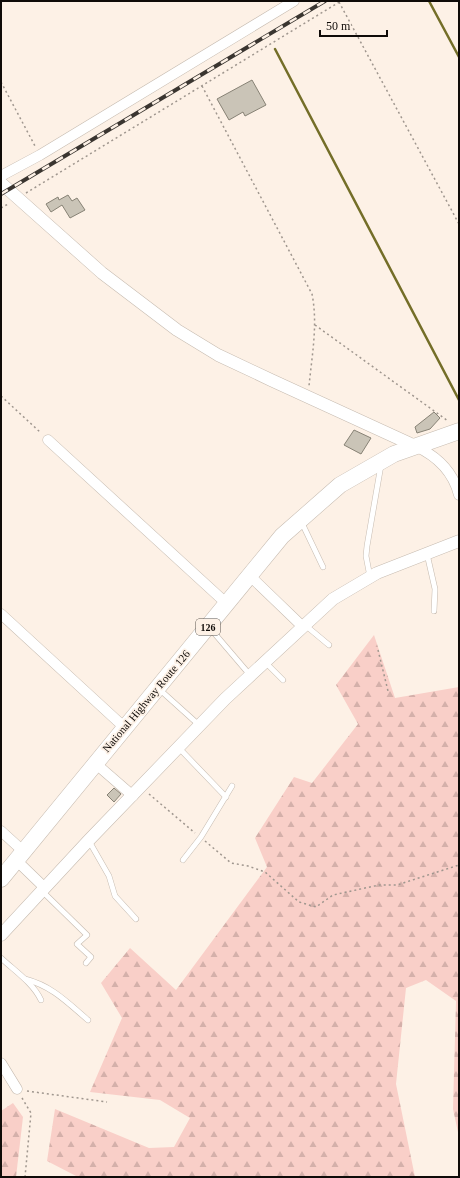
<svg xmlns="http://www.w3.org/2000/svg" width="460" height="1178" viewBox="0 0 460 1178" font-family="'Times New Roman',serif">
<defs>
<pattern id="forest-firs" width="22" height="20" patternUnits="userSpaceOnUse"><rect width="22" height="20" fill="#f9cfc8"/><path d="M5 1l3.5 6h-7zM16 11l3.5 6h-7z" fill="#d4b0aa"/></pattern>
</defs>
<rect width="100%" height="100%" fill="#fdf1e6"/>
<g fill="url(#forest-firs)">
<path d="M374,635L395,698L459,687V1137L453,1109L456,1001L426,980L406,988L396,1084L415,1177H78L47,1161L55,1109L149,1148L174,1147L190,1118L160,1100L90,1092L122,1018L101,983L130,948L176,990L267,867L255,838L294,777L312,783L358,724L336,685Z"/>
<path d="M13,1103L23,1117L16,1177H1V1111Z"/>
</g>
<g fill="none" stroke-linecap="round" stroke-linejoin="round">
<g stroke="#746e28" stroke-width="2.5">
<path d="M429,1L459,57"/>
<path d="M275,49L459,400"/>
</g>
</g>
<g fill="#cac4b7" stroke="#878275">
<path d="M252,80L266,105L245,116L243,112L229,120L217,99Z"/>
<path d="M68,195L72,201L77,198L85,210L70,218L62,205L51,212L46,204L58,197L59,200Z"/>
<path d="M434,412L440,418L430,429L417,433L415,427Z"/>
<path d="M354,430L371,438L361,454L344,445Z"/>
<path d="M114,788L121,794L114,802L107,795Z"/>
</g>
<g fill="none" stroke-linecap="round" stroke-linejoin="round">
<defs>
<g id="service">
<path d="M301,521L323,567"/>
<path d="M427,554L435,589L434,611"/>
<path d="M370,577L366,556L367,546L381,465"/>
<path d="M305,625L329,645"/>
<path d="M209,627L250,675"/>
<path d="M265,662L283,680"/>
<path d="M159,689L199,725"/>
<path d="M179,748L226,797"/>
<path d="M89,841L109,876L115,896L136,919"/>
<path d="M183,860L201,837L232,786"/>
<path d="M42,891L87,935L77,944L91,957L86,963"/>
<path d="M1,958C15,971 33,983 41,1000"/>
<path d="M25,979C52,986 67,1002 88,1020"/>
</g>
<g id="minor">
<path d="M1,176L40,155L294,1"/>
<path d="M48,440L226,603"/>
<path d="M415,446C437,456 453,471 459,495"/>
<path d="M249,575L302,626"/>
<path d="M1,614L124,727"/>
<path d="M95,763L133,796"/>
<path d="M1,831L23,851"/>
<path d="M16,860L45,888"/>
<path d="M1,1063L17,1089"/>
</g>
<g id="tertiary">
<path d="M1,183L102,273L177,330L218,355L271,380L415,446"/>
<path d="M1,935L89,840L225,699L333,599L377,573L459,541"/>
</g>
<path id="trunk" d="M1,879L282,536L340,485L394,454L459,431"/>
</defs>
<use href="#service" stroke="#c6bbb0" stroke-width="6"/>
<use href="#minor" stroke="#c6bbb0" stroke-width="11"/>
<use href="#tertiary" stroke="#c6bbb0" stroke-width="13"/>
<use href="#trunk" stroke="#c6bbb0" stroke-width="17"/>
<g stroke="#9f968e" stroke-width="1.5" stroke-dasharray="2 3" stroke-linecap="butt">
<path d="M339,2L459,224"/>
<path d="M1,82L35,146"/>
<path d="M202,86L312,294C318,324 312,355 309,386"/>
<path d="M26,193L341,1"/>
<path d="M1,208L8,204"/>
<path d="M315,325L448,421"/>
<path d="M1,396L41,433"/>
<path d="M378,650L388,691"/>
<path d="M149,794L195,833"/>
<path d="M205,841L231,863L248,866L265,872L299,902L316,907L333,895L379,885H397L459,865"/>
<path d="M27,1091L107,1102"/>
<path d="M22,1098L31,1113L25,1177"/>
</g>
<use href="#service" stroke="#fff" stroke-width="5"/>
<use href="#minor" stroke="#fff" stroke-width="10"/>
<use href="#tertiary" stroke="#fff" stroke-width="12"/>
<use href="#trunk" stroke="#fff" stroke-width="16"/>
<defs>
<path id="rail" d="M1,194L325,1"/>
</defs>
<use href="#rail" stroke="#3a3530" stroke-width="4"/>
<use href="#rail" stroke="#fdf1e6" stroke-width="2.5" stroke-dasharray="8" stroke-linecap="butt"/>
</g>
<g text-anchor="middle" stroke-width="3.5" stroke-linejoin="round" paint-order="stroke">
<rect fill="#fdf1e6" stroke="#56504b" stroke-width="1" x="196" y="619" width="24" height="16" rx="3"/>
<g font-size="10" font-weight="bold" fill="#0f0b08">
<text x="208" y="631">126</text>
</g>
<g font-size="11" fill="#0f0b08" stroke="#fdf1e6">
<text transform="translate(146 701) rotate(-50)" y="4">National Highway Route 126</text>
</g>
</g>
<rect width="460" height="1178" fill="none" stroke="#0f0b08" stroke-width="4"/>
<path d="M320 30v6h67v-6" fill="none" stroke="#0f0b08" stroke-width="2"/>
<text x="326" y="30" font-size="12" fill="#0f0b08" stroke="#fdf1e6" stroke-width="3" paint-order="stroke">50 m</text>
</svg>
